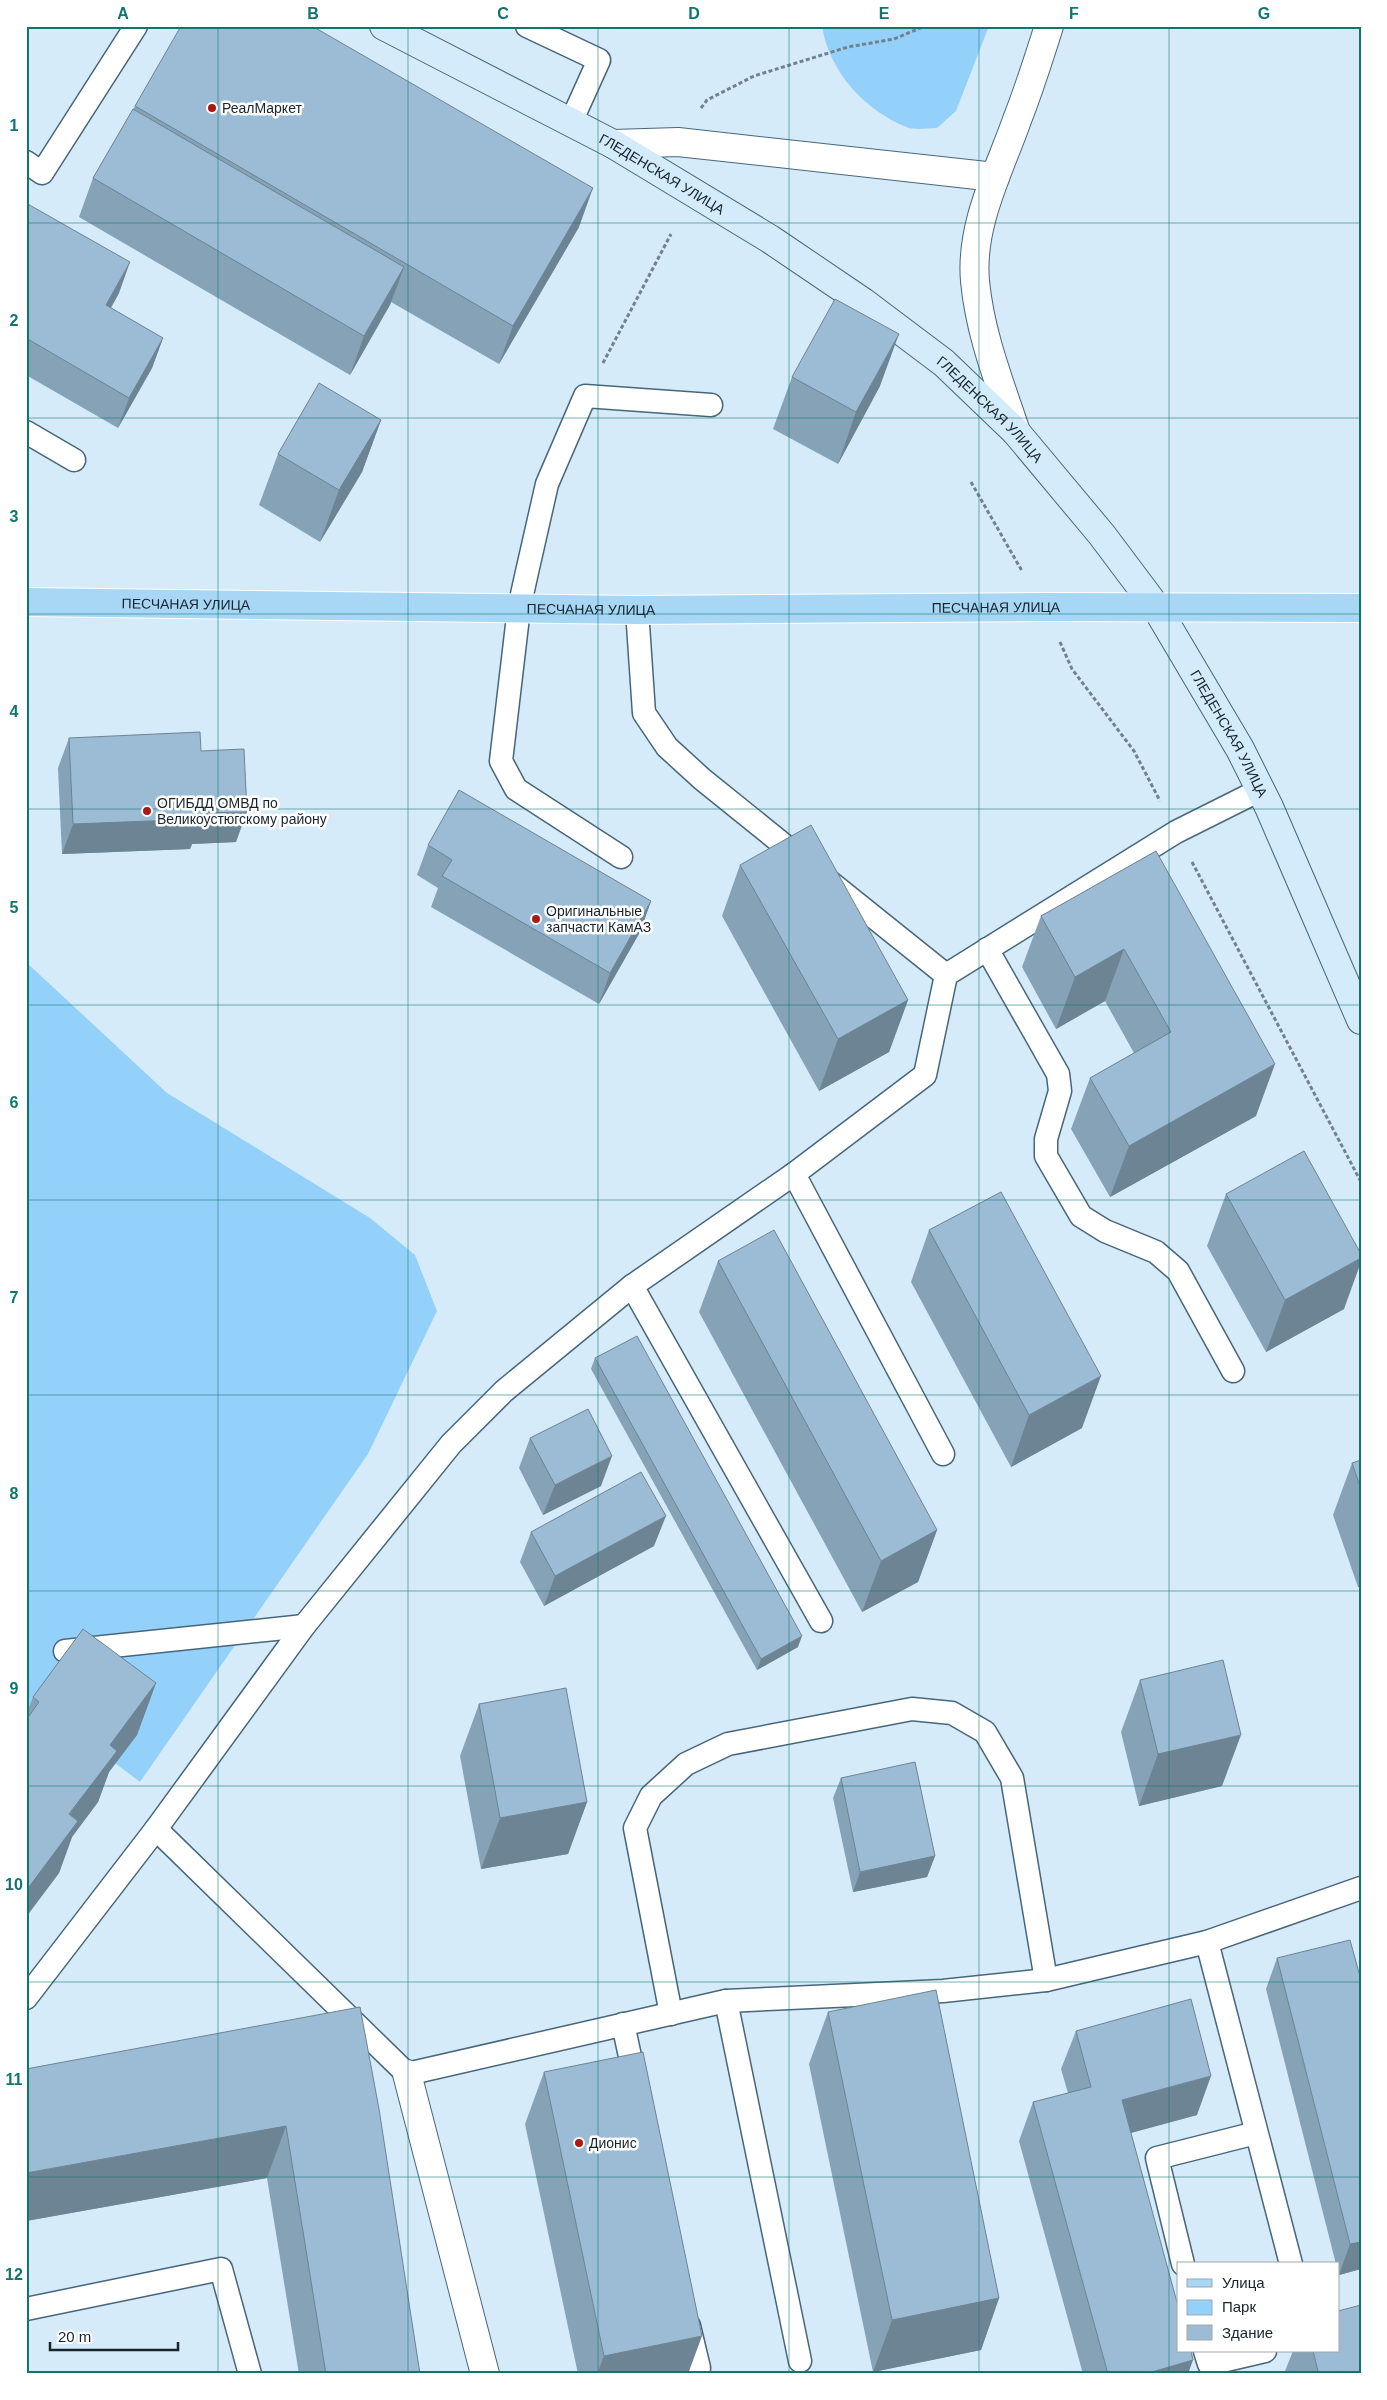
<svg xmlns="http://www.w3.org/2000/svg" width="1387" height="2400" viewBox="0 0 1387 2400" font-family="Helvetica,sans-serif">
<rect width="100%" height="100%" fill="#d6ebf9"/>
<g fill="#94d1fa">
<path d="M822,26H989L956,111L937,128C928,128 917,130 909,128C866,112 829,72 822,26Z"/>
<path d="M26,962L167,1093L370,1218L415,1255L437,1311L368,1454L140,1782L86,1741L26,1707Z"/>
</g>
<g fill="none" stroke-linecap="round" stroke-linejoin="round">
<defs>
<g id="service">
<path d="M527,26L599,60L571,122"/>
<path d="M26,162L42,173L136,26"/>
<path d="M26,432L74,460"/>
<path d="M637,610L644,713L667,747L702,779L805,862"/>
<path d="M621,857L516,789L501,761L519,608L527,572L547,484L585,396L711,405"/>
<path d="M830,882L946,975"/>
<path d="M987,949L1058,1074L1060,1091L1046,1139V1156L1081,1216L1105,1231L1156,1252L1178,1271L1233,1371"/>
<path d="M794,1174L943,1454"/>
<path d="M632,1286L821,1621"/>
<path d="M65,1651L304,1626"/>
<path d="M156,1829L407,2074L726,2001L943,1991L1046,1980L1207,1942L1361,1888"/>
<path d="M1207,1942L1291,2264"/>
<path d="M26,1998L156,1829L304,1626L451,1444L504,1391L632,1286L794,1174L925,1075L946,975L1176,832L1260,790"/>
<path d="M726,2001L800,2361"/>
<path d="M671,2014L635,1828L651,1796L686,1764L728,1744L912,1709L952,1713L985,1732L1012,1778L1046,1980"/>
<path d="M623,2024L636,2084"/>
<path d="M1183,2264L1157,2158L1256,2133"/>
<path d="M26,2309L221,2269L250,2374"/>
<path d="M689,2326L699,2368"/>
<path d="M1205,2351L1209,2364L1265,2351"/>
</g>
<g id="minor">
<path d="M613,144L678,142L995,177"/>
<path d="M1016,432C999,381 980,334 975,281C970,225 999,171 1017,120C1029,89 1039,58 1049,26"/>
<path d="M407,2074L485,2374"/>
</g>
<g id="secondary">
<path id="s1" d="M384,26L613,144L770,239L863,302L944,363L1016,432L1102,535L1156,607L1240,749L1269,807L1361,1020"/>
</g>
<g id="primary">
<path id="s2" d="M26,602L637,610L1043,607L1361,608"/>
</g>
</defs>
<use href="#service" stroke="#47667b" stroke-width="25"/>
<use href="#minor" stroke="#47667b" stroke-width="30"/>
<use href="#secondary" stroke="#47667b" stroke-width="30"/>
<use href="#primary" stroke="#fff" stroke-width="30"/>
<g stroke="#71818d" stroke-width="3" stroke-dasharray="4 2.5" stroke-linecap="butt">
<path d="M701,108L707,100L754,76L848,47L894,39L925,26"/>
<path d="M603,363L671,234"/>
<path d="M971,482L1022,571"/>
<path d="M1060,642L1072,669L1134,751L1160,801"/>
<path d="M1192,862L1361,1182"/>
</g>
<use href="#service" stroke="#fff" stroke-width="22"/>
<use href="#minor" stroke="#fff" stroke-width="28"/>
<use href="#secondary" stroke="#d3ebfa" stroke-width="28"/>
<use href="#primary" stroke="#a7d7f5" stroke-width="28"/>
</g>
<g fill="#85a2b6">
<path d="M135,106L579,227L499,364L391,302L350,375L79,217L93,178Z"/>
<path d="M26,203L119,293L111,308L163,338L152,368L118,428L26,375Z"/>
<path d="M792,377L880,386L838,464L773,429Z"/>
<path d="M381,420L362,472L320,542L259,505L278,454Z"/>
<path d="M69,738L201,751L236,842L192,844L190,849L62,854L58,768Z"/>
<path d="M428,845L651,901L640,932L599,1004L431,907L438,888L417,875Z"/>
<path d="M1156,851L1256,1116L1110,1197L1071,1129L1090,1078L1134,1053L1105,1001L1056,1029L1022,967L1041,916Z"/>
<path d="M740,865L908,1000L889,1052L819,1091L722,916Z"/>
<path d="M1226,1194L1344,1309L1266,1352L1207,1246Z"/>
<path d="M929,1230L1082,1428L1011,1467L911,1282Z"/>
<path d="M718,1261L937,1530L918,1582L862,1612L699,1312Z"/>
<path d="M595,1358L798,1647L757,1670L591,1369Z"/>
<path d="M530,1438L601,1486L543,1515L519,1468Z"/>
<path d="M1361,1460V1586L1358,1587L1333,1515L1352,1463Z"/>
<path d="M531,1532L654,1546L544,1606L520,1562Z"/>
<path d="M1140,1680L1222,1786L1139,1806L1121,1732Z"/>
<path d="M156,1683L137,1735L109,1772L98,1802L72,1837L59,1873L26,1917V1715L33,1697Z"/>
<path d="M479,1704L587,1802L568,1854L481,1869L460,1756Z"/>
<path d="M841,1778L935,1856L927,1877L853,1892L833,1798Z"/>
<path d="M1277,1958L1361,1980V2269L1339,2275L1338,2264H1336L1266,1989Z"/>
<path d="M360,2007L420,2374H299L267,2178L26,2221Z"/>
<path d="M828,2012L999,2298L981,2350L873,2372L809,2064Z"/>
<path d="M1076,2031L1197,2115L1131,2133L1188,2374H1083L1019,2141L1033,2102L1068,2093L1061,2069Z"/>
<path d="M544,2072L688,2374H578L525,2124Z"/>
<path d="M1293,2351H1338L1361,2374H1286L1285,2371Z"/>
</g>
<g fill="#6c8494">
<path d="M593,188L579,227L499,364L513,326Z"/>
<path d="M130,262L119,293L95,335L106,305Z"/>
<path d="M404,267L390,305L350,375L364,336Z"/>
<path d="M899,334L880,386L838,464L856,412Z"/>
<path d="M163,338L152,368L118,428L129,398Z"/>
<path d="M381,420L362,472L320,542L339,490Z"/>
<path d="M247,812L236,842L192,844L190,849L62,854L73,824L200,813Z"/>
<path d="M651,901L640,932L599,1004L610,973Z"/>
<path d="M1124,949L1105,1001L1056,1029L1075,977Z"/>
<path d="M908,1000L889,1052L819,1091L838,1039Z"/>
<path d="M1275,1064L1256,1116L1110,1197L1129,1146Z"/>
<path d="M1361,1258V1262L1344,1309L1266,1352L1285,1300Z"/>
<path d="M1101,1376L1082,1428L1011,1467L1029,1415Z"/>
<path d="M612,1456L601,1486L543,1515L555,1485Z"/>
<path d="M666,1516L654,1546L544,1606L555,1576Z"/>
<path d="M937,1530L918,1582L862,1612L881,1561Z"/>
<path d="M1361,1580V1586L1358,1587Z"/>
<path d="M802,1636L798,1647L757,1670L761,1659Z"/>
<path d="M156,1683L137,1735L109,1772L98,1802L72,1837L59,1873L26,1917V1891L110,1745Z"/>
<path d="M1241,1735L1222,1786L1139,1806L1158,1754Z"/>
<path d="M587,1802L568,1854L481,1869L500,1818Z"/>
<path d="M935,1856L927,1877L853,1892L860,1872Z"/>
<path d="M1211,2076L1197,2115L1108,2139L1122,2100Z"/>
<path d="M286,2126L267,2178L26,2221V2173Z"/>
<path d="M1361,2242V2269L1339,2275L1350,2244Z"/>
<path d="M999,2298L981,2350L873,2372L892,2320Z"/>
<path d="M702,2336L688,2374H597L604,2356Z"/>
<path d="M1193,2360L1188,2374H1145Z"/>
</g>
<g fill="#9bbcd4" stroke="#6c8494">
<path d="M181,26H312L593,188L513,326L135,106Z"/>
<path d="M133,109L404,267L364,336L93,178Z"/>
<path d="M26,203L130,262L106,305L163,338L129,398L26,338Z"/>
<path d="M835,299L899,334L856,412L792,377Z"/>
<path d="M319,383L381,420L339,490L278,454Z"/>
<path d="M200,732L201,751L244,749L247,812L200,813L201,819L73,824L69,738Z"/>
<path d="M459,790L651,901L610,973L442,876L452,860L428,845Z"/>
<path d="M811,825L908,1000L838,1039L740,865Z"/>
<path d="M1156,851L1275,1064L1129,1146L1090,1078L1171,1032L1124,949L1075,977L1041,916Z"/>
<path d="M1304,1151L1361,1254V1258L1285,1300L1226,1194Z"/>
<path d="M1001,1192L1101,1376L1029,1415L929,1230Z"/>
<path d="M774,1230L937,1530L881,1561L718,1261Z"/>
<path d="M637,1336L802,1636L761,1659L595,1358Z"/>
<path d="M588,1409L612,1456L555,1485L530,1438Z"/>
<path d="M1361,1460V1489L1352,1463Z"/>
<path d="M641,1472L666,1516L555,1576L531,1532Z"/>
<path d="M83,1629L156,1683L110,1745L117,1751L69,1814L78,1821L26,1891V1720L39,1702L33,1697Z"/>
<path d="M1223,1660L1241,1735L1158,1754L1140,1680Z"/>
<path d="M566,1688L587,1802L500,1818L479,1704Z"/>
<path d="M915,1762L935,1856L860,1872L841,1778Z"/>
<path d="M1350,1940L1361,1980V2242L1350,2244L1277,1958Z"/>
<path d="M936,1990L999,2298L892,2320L828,2012Z"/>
<path d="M1191,1999L1211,2076L1122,2100L1178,2306V2351H1191L1193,2360L1145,2374H1108L1033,2102L1091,2087L1076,2031Z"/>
<path d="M360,2007L379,2109L420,2374H326L286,2126L26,2173V2069Z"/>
<path d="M643,2052L702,2336L604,2356L544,2072Z"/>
<path d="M1361,2305V2374H1307L1318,2371L1313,2351H1338V2311Z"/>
</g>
<path fill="none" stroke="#0f766e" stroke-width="1" stroke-opacity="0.55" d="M218,26V2374M408,26V2374M598,26V2374M789,26V2374M979,26V2374M1169,26V2374M26,223H1361M26,418H1361M26,614H1361M26,809H1361M26,1005H1361M26,1200H1361M26,1395H1361M26,1591H1361M26,1786H1361M26,1982H1361M26,2177H1361"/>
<g fill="#ab1914" stroke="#fff" stroke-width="2">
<circle cx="212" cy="108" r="5"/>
<circle cx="147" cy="811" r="5"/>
<circle cx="536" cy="919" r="5"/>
<circle cx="579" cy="2143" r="5"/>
</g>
<g text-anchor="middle" stroke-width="5" stroke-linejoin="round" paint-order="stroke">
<g font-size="14" fill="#17242d" stroke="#fff" text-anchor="start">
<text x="222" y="113">РеалМаркет</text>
<text x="157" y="808">ОГИБДД ОМВД по<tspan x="157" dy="16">Великоустюгскому району</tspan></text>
<text x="546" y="916">Оригинальные<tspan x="546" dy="16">запчасти КамАЗ</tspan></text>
<text x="589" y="2148">Дионис</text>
</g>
<g font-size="14" fill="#17242d" stroke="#fff">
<text dy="5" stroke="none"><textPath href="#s1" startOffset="315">ГЛЕДЕНСКАЯ УЛИЦА</textPath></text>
<text dy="5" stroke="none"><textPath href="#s1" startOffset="720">ГЛЕДЕНСКАЯ УЛИЦА</textPath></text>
<text dy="5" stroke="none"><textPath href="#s2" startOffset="160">ПЕСЧАНАЯ УЛИЦА</textPath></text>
<text dy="5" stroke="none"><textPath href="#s2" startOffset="970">ПЕСЧАНАЯ УЛИЦА</textPath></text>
<text dy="5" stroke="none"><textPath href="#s2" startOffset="565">ПЕСЧАНАЯ УЛИЦА</textPath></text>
<text dy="5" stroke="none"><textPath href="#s1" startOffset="1125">ГЛЕДЕНСКАЯ УЛИЦА</textPath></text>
</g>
</g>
<rect width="1387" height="2400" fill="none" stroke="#ffffff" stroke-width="55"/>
<rect x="1177" y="2262" width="162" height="90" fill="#ffffff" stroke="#a2a7ab"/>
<rect x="1187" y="2279" width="25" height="8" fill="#a7d7f5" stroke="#a2a7ab"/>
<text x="1222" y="2288" font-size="15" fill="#17242d">Улица</text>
<rect x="1187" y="2300" width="25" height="15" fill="#94d1fa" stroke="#a2a7ab"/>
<text x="1222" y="2312" font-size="15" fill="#17242d">Парк</text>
<rect x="1187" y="2325" width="25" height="15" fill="#9bbcd4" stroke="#a2a7ab"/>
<text x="1222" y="2338" font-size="15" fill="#17242d">Здание</text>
<path d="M50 2342v8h128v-8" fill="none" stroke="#17242d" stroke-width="2.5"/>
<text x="58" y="2342" font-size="15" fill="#17242d" stroke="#ffffff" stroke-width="4" paint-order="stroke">20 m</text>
<rect x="28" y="28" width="1332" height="2344" fill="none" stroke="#0f766e" stroke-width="2"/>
<g font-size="16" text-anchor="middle" font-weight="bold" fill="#0f766e">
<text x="123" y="19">A</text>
<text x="313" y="19">B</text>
<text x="503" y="19">C</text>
<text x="694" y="19">D</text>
<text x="884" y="19">E</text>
<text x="1074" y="19">F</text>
<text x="1264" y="19">G</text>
<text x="14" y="131">1</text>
<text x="14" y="326">2</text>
<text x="14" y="522">3</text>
<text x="14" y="717">4</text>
<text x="14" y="913">5</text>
<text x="14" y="1108">6</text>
<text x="14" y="1303">7</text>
<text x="14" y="1499">8</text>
<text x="14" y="1694">9</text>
<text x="14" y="1890">10</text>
<text x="14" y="2085">11</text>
<text x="14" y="2280">12</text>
</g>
</svg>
